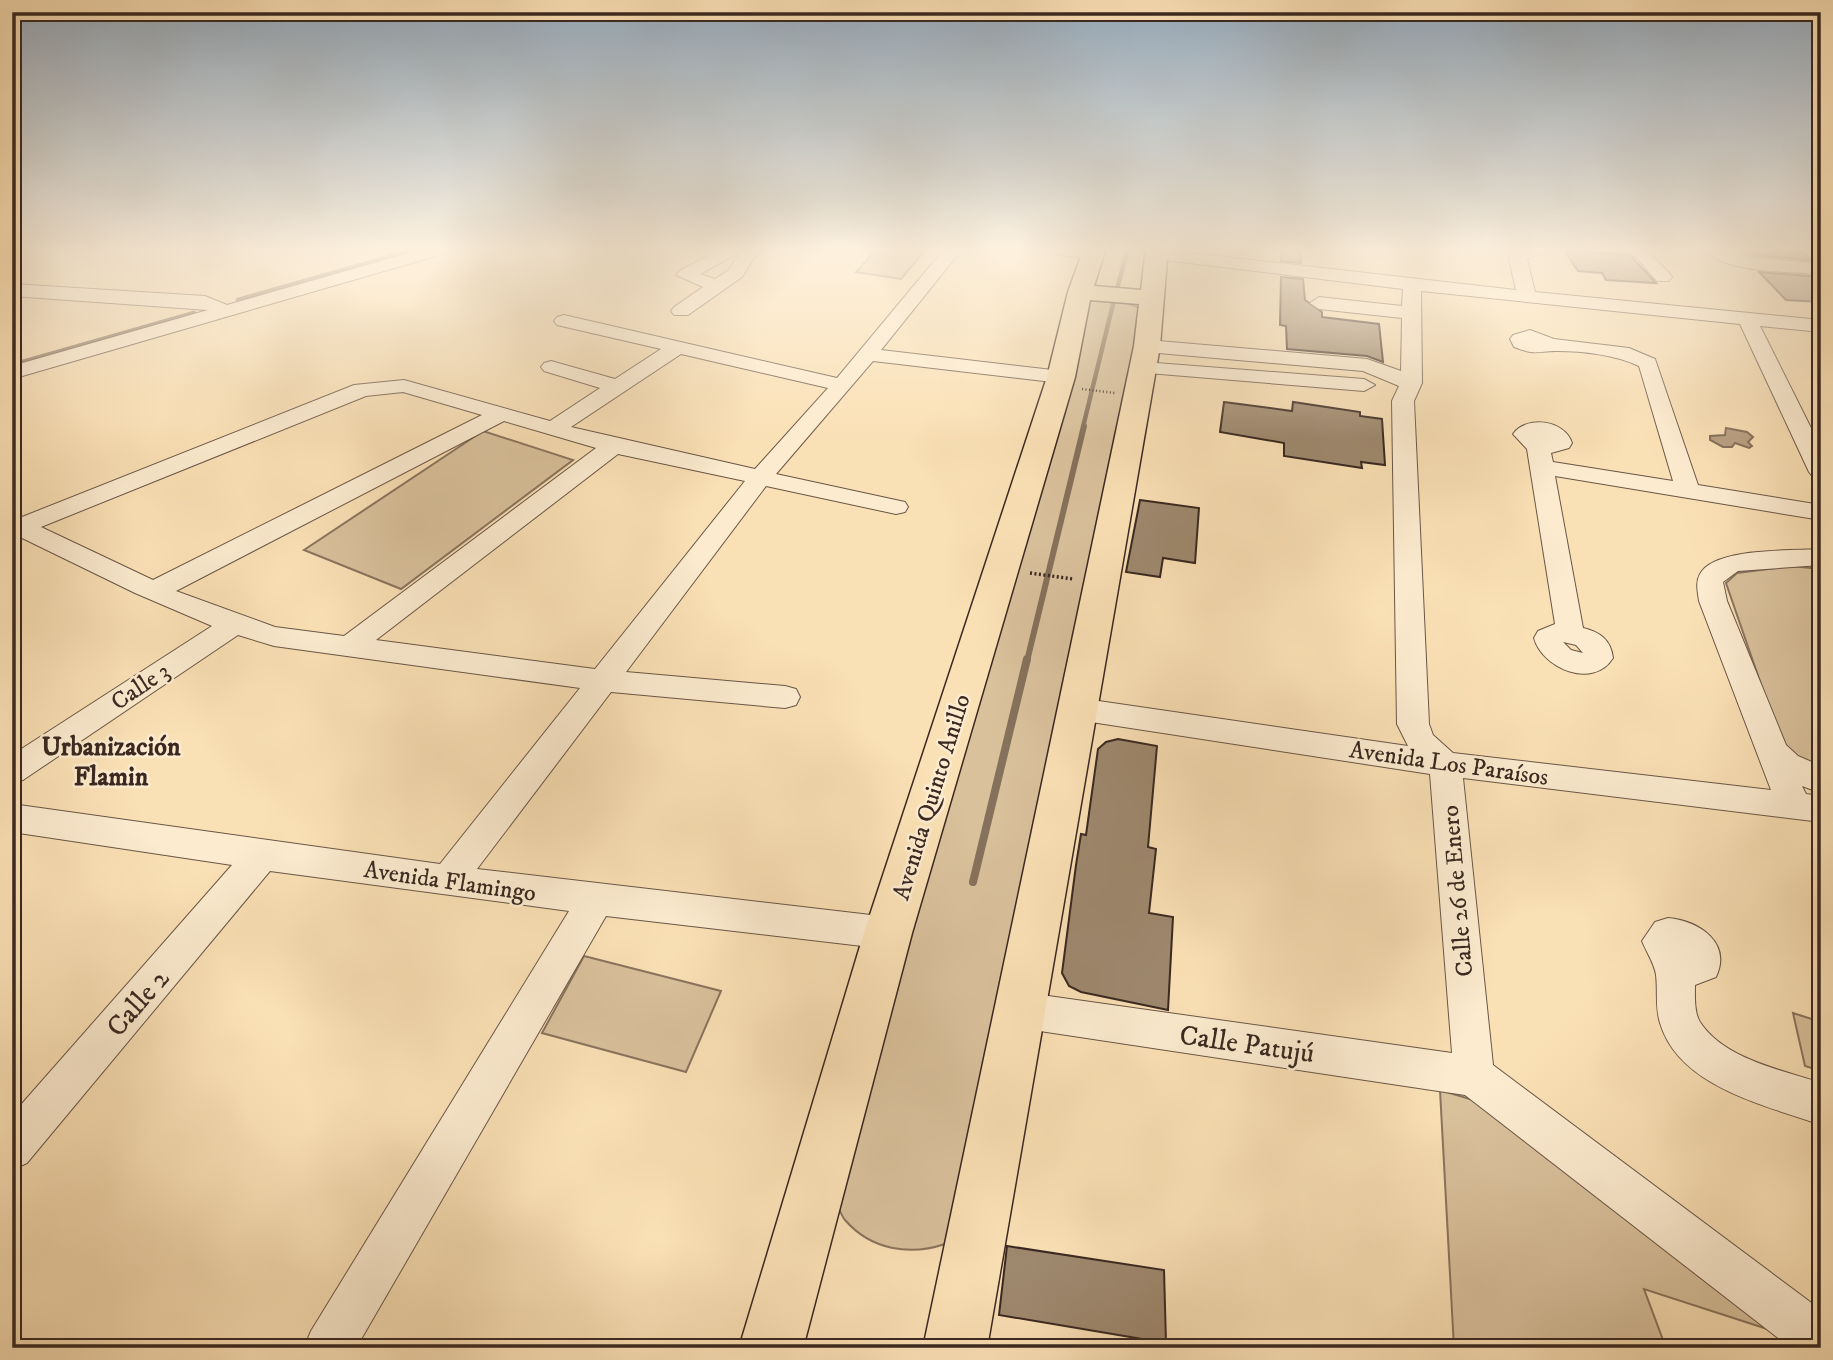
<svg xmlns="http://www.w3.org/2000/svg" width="1833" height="1360" viewBox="0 0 1833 1360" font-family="'IM FELL DW Pica',serif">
<rect width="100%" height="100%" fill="#fae0b5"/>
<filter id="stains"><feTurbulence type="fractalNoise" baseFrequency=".00286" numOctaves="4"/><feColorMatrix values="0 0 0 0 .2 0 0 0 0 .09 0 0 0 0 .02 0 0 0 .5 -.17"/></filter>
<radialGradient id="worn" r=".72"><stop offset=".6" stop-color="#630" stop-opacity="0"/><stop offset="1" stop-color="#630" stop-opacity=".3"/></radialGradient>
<g fill="#d9c19c" stroke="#8a745e" stroke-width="2">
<path d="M878,248H927L901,279L856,272Z"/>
<path d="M1091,300H1120L1142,309L945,1244C910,1256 871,1250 845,1220C839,1213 836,1199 832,1190L1086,302Z"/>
<path d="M483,431L573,460L401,589L304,550Z"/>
<path d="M1791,566L1821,569V772L1783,748L1726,583L1737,573Z"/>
<path d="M584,956L721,991L686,1072L542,1033Z"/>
<path d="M1793,1013L1821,1022V1071L1805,1066Z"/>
<path d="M1440,1090L1483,1103L1798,1339L1644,1289L1666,1348H1454Z"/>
</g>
<path fill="#b9a183" stroke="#86715c" stroke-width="2" d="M1726,428L1747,432L1753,437L1748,442L1752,446L1749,448L1735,443L1732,447H1723L1710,440V436L1725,435Z"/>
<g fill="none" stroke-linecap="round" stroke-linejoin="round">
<g stroke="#86715c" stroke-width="4.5">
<path d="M1117,289L1128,248"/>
<path d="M238,300L420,248"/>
<path d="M12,365L194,313"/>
<path d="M1083,427L1114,300"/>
</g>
<path stroke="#86715c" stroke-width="6" d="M1027,661L1084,426"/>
<path stroke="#86715c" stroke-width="8" d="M973,882L1027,659"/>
</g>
<g fill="#9e886e" stroke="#3a2821" stroke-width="2">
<path d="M1282,248H1299L1301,263L1281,261Z"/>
<path d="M1735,248H1799L1813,261L1752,254Z"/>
<path d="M1564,250L1630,255L1656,283L1606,280L1602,273L1578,271Z"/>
<path d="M1759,272L1821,277V302L1786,300Z"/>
<path d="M1281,277L1303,279L1305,300L1322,312V317L1379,324L1383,362L1367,356L1287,349L1286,326L1280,325Z"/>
<path d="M1224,402L1292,411L1293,402L1360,412V416L1382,419L1385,465L1361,462L1362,468L1284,456V443L1220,432Z"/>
<path d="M1140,500L1199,508L1195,563L1163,558L1160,577L1126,572Z"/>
<path d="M1118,739L1157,746L1148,847L1156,849L1149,913L1173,917L1168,1010L1081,992L1069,986L1062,973L1076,865L1081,834L1086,835L1098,749L1106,742Z"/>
<path d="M1007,1246L1164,1270L1166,1343L999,1315Z"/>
</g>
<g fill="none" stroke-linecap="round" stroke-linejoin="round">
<defs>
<g id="minor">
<path d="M427,248H453L450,252L12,379V366L208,310L12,296V284L205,296L227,305Z"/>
<path d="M723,248H760L742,277L688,315H674L671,311L674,307L703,287L676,275L679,271ZM740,252L729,270L715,279L700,274Z"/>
<path d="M945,248H963L881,350L1061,371L1071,377L1068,381L1061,383L873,361L776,474L905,502L908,507L905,512L896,514L766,486L626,672L785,686L796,689L800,697L796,705L785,708L611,692L477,869L888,917L901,921L907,933L901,945L888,949L606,916L356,1348H304L311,1331L569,911L270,871L27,1163L12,1170V1115L232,865L12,832V804L440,864L580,688L274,646L238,635L23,780L12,783V755L212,626L135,593L18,536L12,538V521L354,385L404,380L550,421L600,388L544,371L541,367L544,363L551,361L615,379L661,349L557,325L554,321L557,317L564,315L837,378ZM681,354L828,388L755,469L571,427ZM403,392L482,415L153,580L41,527L366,396ZM504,421L596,448L344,636L275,627L176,591ZM618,454L745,481L595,669L376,640Z"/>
<path d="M1045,248H1096L1102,252C1092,261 1055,257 1045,248Z"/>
<path d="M1525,248H1551L1527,259L1535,292L1821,320V332L1760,326L1821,448V479L1813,477L1809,472L1740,324L1421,291L1422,383L1414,401L1429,724L1433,735L1453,753L1771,790L1699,601C1698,592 1695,583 1700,574C1714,547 1793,551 1821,549V565L1738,571L1723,582L1727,601L1786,745L1798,756L1821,766V793L1802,786L1806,794L1821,796V822L1463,778L1493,1065L1821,1310V1348H1791L1465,1095L1020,1028L1006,1023L1000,1010L1006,997L1020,992L1452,1053L1430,774L1078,720L1067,717L1063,709L1067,701L1078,698L1408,746L1397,724L1392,401L1399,386L1363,371L1147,352L1137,346L1147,340L1367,359L1401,371L1402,318L1319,309L1310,303L1319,297L1402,306L1403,289L1156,259L1147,254L1156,249L1516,290L1509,259L1515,250Z"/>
<path d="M1628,248H1645L1669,273L1672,277L1669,281H1657Z"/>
<path d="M1702,248H1723L1751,257L1821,264V274C1789,271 1724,274 1702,248Z"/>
<path d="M1530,330L1554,339L1629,348L1655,359L1698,485L1821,505V520L1555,476L1583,628C1600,632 1611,640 1613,658C1593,690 1542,668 1534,638L1538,631L1555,624L1527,449L1513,434C1526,415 1565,420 1572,443L1569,448L1551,453L1553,462L1673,481L1639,366C1616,355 1583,351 1557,351C1536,351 1537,356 1514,347L1510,339L1513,335ZM1563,642L1576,645L1583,653L1571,650Z"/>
<path d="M1143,362L1364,379L1375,385L1364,391L1136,372L1133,368L1136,364Z"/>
<path d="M1668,918C1700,921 1732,943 1716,977L1695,985C1695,996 1694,1012 1700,1022C1724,1059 1782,1070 1821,1083V1125C1765,1105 1679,1087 1660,1023C1655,1007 1658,991 1656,975C1655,965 1646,951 1642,941L1655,922Z"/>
</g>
<path id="major" d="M1084,248H1106L1094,286L1141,290L1146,248H1168L1160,346L987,1348H923L1134,346L1139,304L1090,300L1075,377L912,933L803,1348H739L864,933L1047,377L1068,292Z"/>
</defs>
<use href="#minor" stroke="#6a5646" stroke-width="2"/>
<use href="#major" stroke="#3a2821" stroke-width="3"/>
<path stroke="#3a2821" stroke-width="2.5" stroke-dasharray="1 2.5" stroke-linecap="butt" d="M1082,389L1115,393"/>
<path stroke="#3a2821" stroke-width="3.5" stroke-dasharray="2 2.5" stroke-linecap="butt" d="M1030,573L1073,579"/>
<use href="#minor" fill="#fcebcf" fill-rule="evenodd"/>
<use href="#major" fill="#fae0b5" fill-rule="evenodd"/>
</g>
<linearGradient id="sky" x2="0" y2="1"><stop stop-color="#95acc0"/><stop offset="0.57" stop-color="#fdf1de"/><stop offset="1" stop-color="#fdf1de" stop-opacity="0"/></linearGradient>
<rect width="1833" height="438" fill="url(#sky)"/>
<g text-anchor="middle" stroke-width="5" stroke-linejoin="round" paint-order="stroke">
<g font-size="24" fill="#3a2821" stroke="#fcebcf">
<text transform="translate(140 686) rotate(-34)" y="8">Calle 3</text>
<text transform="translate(1449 763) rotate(8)" y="8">Avenida Los Paraísos</text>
<text transform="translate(931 797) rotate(-73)" y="8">Avenida Quinto Anillo</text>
<text transform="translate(450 881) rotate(8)" y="8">Avenida Flamingo</text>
<text transform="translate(1457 891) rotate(-95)" y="8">Calle 26 de Enero</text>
</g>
<g font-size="26" font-weight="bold" fill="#3a2821" stroke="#fcebcf">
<text x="111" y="755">Urbanización<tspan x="111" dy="30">Flamin</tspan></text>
</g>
<g font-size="28" fill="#3a2821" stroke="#fcebcf">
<text transform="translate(137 1002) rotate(-49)" y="10">Calle 2</text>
<text transform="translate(1247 1043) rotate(8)" y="10">Calle Patujú</text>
</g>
</g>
<rect width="1833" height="1360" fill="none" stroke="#fae0b5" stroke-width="42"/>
<rect x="14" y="14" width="1805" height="1332" fill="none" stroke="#3a2821" stroke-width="3.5"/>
<rect x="21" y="21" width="1791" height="1318" fill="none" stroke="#3a2821" stroke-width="2"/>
<rect width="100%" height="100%" filter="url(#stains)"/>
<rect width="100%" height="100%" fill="url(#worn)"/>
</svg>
